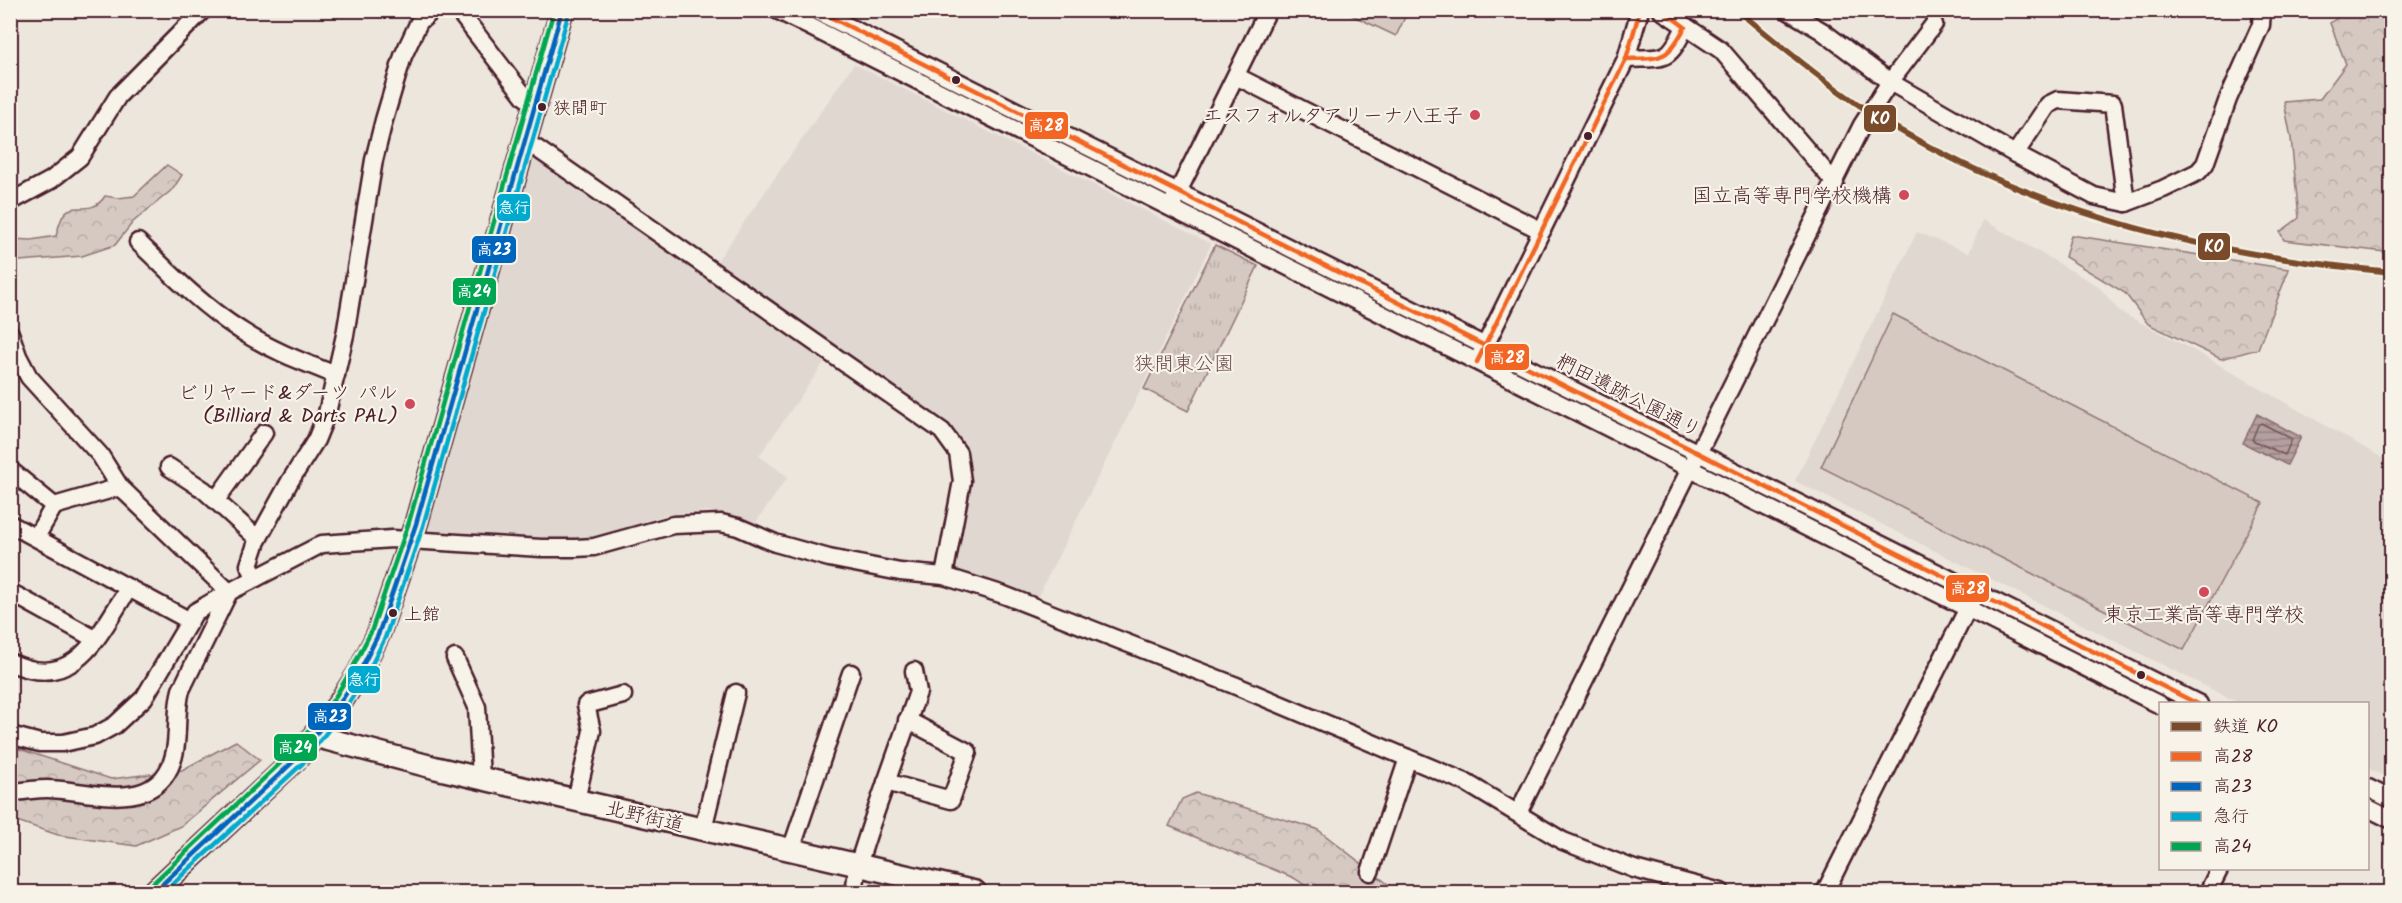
<svg xmlns="http://www.w3.org/2000/svg" width="2402" height="903" viewBox="0 0 2402 903" font-family="Kalam,'Klee One',sans-serif">
<defs>
<pattern id="grass-tufts" width="24" height="20" patternUnits="userSpaceOnUse" patternTransform="scale(1.5)"><rect width="24" height="20" fill="#d5c9c2"/><path d="M3 7l-1-3M5 7V3M7 7l1-3M15 17l-1-3M17 17v-4M19 17l1-3" fill="none" stroke="#b8aca7"/></pattern>
<pattern id="forest-crowns" width="20" height="18" patternUnits="userSpaceOnUse" patternTransform="scale(1.5)"><rect width="20" height="18" fill="#d5c9c2"/><path d="M2 6a3 3 0 1 1 6 0M12 15a3 3 0 1 1 6 0" fill="none" stroke="#b8aca7"/></pattern>
<pattern id="water-rules" width="6" height="5" patternUnits="userSpaceOnUse" patternTransform="scale(1.5)"><rect width="6" height="5" fill="#b39f9d"/><path d="M0 2.5h6" fill="none" stroke="#948180"/></pattern>
</defs>
<rect width="100%" height="100%" fill="#ece6dd"/>
<filter id="ink" filterUnits="userSpaceOnUse"><feTurbulence type="fractalNoise" baseFrequency=".0167" numOctaves="2"/><feDisplacementMap in="SourceGraphic" scale="12" xChannelSelector="R" yChannelSelector="G"/><feConvolveMatrix kernelMatrix="1 2 1 2 8 2 1 2 1" color-interpolation-filters="sRGB"/></filter>
<g filter="url(#ink)">
<g fill="#e0d7d0">
<path d="M854,64L1211,244L1118,437L1033,606L945,575L957,452L830,354L759,456L788,477L753,526L709,511L665,515L587,539L432,534L429,526L536,148L711,270Z"/>
<path d="M1983,220L2098,286L2120,312L2195,351L2391,463V780L2368,768V704L2239,703L1795,481L1917,232L1969,253Z"/>
</g>
<path fill="url(#grass-tufts)" stroke="#907476" stroke-width="1.5" d="M1215,245L1258,266L1188,411L1144,389Z"/>
<g fill="url(#forest-crowns)" stroke="#907476" stroke-width="1.5">
<path d="M2347,11H2391L2386,70L2387,125L2392,153V247L2385,252L2284,240L2280,232L2299,218L2291,138L2284,102L2320,99L2346,64L2330,23Z"/>
<path d="M167,165L182,175L173,189L133,222L115,245L82,256L19,261L11,264V239L31,240L56,236C58,230 60,220 64,214C73,201 92,217 105,196L118,198L134,196Z"/>
<path d="M2071,235L2289,269L2258,349L2221,359L2148,324L2125,293L2065,257Z"/>
<path d="M236,741L260,760L181,826L136,846L58,835L11,819L10,746L111,779L182,770Z"/>
<path d="M1196,793L1317,829L1398,892H1315L1294,878L1169,826L1182,799Z"/>
</g>
<g fill="#d5c9c2" stroke="#907476" stroke-width="1.5">
<path d="M1343,11H1408L1396,36Z"/>
<path d="M1893,314L2263,503L2184,650L1821,467Z"/>
</g>
<path fill="url(#water-rules)" stroke="#896c6f" stroke-width="1.5" d="M2257,414L2301,437L2287,465L2243,443Z"/>
<g fill="none" stroke-linecap="round" stroke-linejoin="round">
<path stroke="#745259" stroke-width="1.5" d="M2261,423L2292,439L2285,455L2252,440L2258,425Z"/>
<defs>
<g id="minor">
<path d="M458,10L525,97L535,105"/>
<path d="M777,10L2160,705"/>
<path d="M815,10L2199,704"/>
<path d="M1661,10L1721,50L1835,183"/>
<path d="M1787,10L1822,31L1890,82L2015,154L2094,196L2126,203L2163,189L2198,172L2205,164L2228,99L2261,25L2262,10"/>
<path d="M1626,59C1665,57 1667,64 1685,27"/>
<path d="M1236,76L1542,231"/>
<path d="M524,144L536,148L942,431L958,453L962,481L944,576"/>
<path d="M2015,154L2048,105L2058,100L2113,104L2126,203"/>
<path d="M1174,200L1268,10"/>
<path d="M10,202L51,180L80,157L118,96L203,10"/>
<path d="M138,242C170,273 202,306 240,330C270,350 303,362 336,375"/>
<path d="M10,333L18,356L29,377L100,455L120,487L229,592L181,690C174,715 181,743 170,767C148,814 85,789 47,789C35,789 22,791 10,793"/>
<path d="M1480,356L1626,59L1640,10"/>
<path d="M169,467L204,490L258,539"/>
<path d="M10,470L54,506L120,487"/>
<path d="M216,500L264,433"/>
<path d="M10,524L190,621"/>
<path d="M36,537L54,506"/>
<path d="M256,578L249,565L257,541L290,481L316,440L327,413L345,335L374,160L384,120L403,56L419,22L433,10"/>
<path d="M10,592L95,639"/>
<path d="M455,658L477,707L481,778"/>
<path d="M10,662C76,694 99,633 129,588"/>
<path d="M10,735L40,743H63L95,736L115,725L144,698L195,612L229,592L322,544L392,539L541,548H576L594,547L673,525L721,523L738,527L775,543L829,558L900,572L944,576L1004,595L1234,685L1465,782L1563,841L1634,869L1721,892"/>
<path d="M886,782L951,800L968,752L907,720"/>
<path d="M2368,788L2392,800"/>
<path d="M576,800L592,731L586,705L623,695"/>
<path d="M2368,808L2392,820"/>
<path d="M1518,813L1862,125L1890,82L1934,24"/>
<path d="M703,829L736,693"/>
<path d="M791,850L851,673"/>
<path d="M1370,872L1408,758"/>
<path d="M854,892L858,865L871,825L918,692L914,671"/>
<path d="M1825,892L1973,598"/>
<path d="M2208,892L2220,868"/>
</g>
<g id="major">
<path d="M315,736L436,768L975,892"/>
<path d="M154,892L297,758L340,703L359,673L378,635L416,524L562,10"/>
</g>
</defs>
<use href="#minor" stroke="#4a1f2b" stroke-width="21"/>
<use href="#major" stroke="#4a1f2b" stroke-width="26"/>
<use href="#minor" stroke="#f7f3e8" stroke-width="16"/>
<use href="#major" stroke="#f7f3e8" stroke-width="21"/>
<defs>
<g id="bus-1">
<path d="M816,10L2198,704"/>
<path d="M1626,59C1662,58 1667,61 1685,27L1662,10"/>
<path d="M1477,362L1626,59L1640,10"/>
</g>
<path id="bus-2" d="M154,892L297,758L340,703L359,673L378,635L416,524L562,10"/>
<path id="bus-3" d="M164,892L303,763L346,707L366,676L385,638L423,526L569,12"/>
<path id="bus-4" d="M149,887L291,753L334,699L352,669L371,632L409,522L554,10"/>
</defs>
<use href="#bus-1" stroke="#f7f3e8" stroke-width="9"/>
<use href="#bus-2" stroke="#f7f3e8" stroke-width="9"/>
<use href="#bus-3" stroke="#f7f3e8" stroke-width="9"/>
<use href="#bus-4" stroke="#f7f3e8" stroke-width="9"/>
<use href="#bus-1" stroke="#f26522" stroke-width="4.5"/>
<use href="#bus-2" stroke="#0065bd" stroke-width="4.5"/>
<use href="#bus-3" stroke="#00a9ce" stroke-width="4.5"/>
<use href="#bus-4" stroke="#00a651" stroke-width="4.5"/>
<defs>
<path id="rail-1" d="M1737,10C1787,51 1837,94 1894,127C2050,219 2213,255 2392,272"/>
</defs>
<use href="#rail-1" stroke="#f7f3e8" stroke-width="10"/>
<use href="#rail-1" stroke="#7a4b2a" stroke-width="6"/>
</g>
</g>
<g fill="#4a1f2b" stroke="#f7f3e8" stroke-width="2">
<circle cx="956" cy="80" r="5"/>
<circle cx="542" cy="107" r="5"/>
<circle cx="1588" cy="136" r="5"/>
<circle cx="393" cy="613" r="5"/>
<circle cx="2141" cy="675" r="5"/>
</g>
<g fill="#d1495b" stroke="#f7f3e8" stroke-width="2">
<circle cx="1475" cy="115" r="6"/>
<circle cx="1904" cy="195" r="6"/>
<circle cx="410" cy="404" r="6"/>
<circle cx="2204" cy="592" r="6"/>
</g>
<g text-anchor="middle" stroke-width="4.5" stroke-linejoin="round" paint-order="stroke">
<g font-size="18" fill="#4a1f2b" stroke="#f7f3e8" text-anchor="start">
<text x="553" y="114">狭間町</text>
<text x="404" y="620">上館</text>
</g>
<g font-size="20" fill="#4a1f2b" stroke="#f7f3e8" text-anchor="end">
<text x="1463" y="122">エスフォルタアリーナ八王子</text>
<text x="1892" y="202">国立高等専門学校機構</text>
<text x="398" y="399">ビリヤード&amp;ダーツ パル<tspan x="398" dy="23">(Billiard &amp; Darts PAL)</tspan></text>
<text x="2204" y="621" text-anchor="middle">東京工業高等専門学校</text>
</g>
<g font-size="20" fill="#6d4a51" stroke="#f7f3e8">
<text x="1184" y="370">狭間東公園</text>
</g>
<g font-size="20" fill="#4a1f2b" stroke="#f7f3e8">
<text transform="translate(1629 395) rotate(27)" y="7">椚田遺跡公園通り</text>
<text transform="translate(645 816) rotate(13)" y="7">北野街道</text>
</g>
</g>
<g stroke="#f7f3e8" stroke-width="2">
<rect x="1863" y="104" width="34" height="29" rx="6" fill="#7a4b2a"/>
<rect x="1024" y="111" width="45" height="29" rx="6" fill="#f26522"/>
<rect x="496" y="193" width="35" height="29" rx="6" fill="#00a9ce"/>
<rect x="2197" y="232" width="34" height="29" rx="6" fill="#7a4b2a"/>
<rect x="471" y="235" width="46" height="29" rx="6" fill="#0065bd"/>
<rect x="452" y="277" width="45" height="29" rx="6" fill="#00a651"/>
<rect x="1484" y="343" width="46" height="28" rx="6" fill="#f26522"/>
<rect x="1945" y="574" width="45" height="29" rx="6" fill="#f26522"/>
<rect x="347" y="665" width="34" height="29" rx="6" fill="#00a9ce"/>
<rect x="307" y="702" width="45" height="29" rx="6" fill="#0065bd"/>
<rect x="273" y="733" width="45" height="29" rx="6" fill="#00a651"/>
</g>
<g font-size="16" text-anchor="middle" font-weight="bold" fill="#fff">
<text x="1880" y="124">KO</text>
<text x="1046" y="131">高28</text>
<text x="514" y="213">急行</text>
<text x="2214" y="252">KO</text>
<text x="494" y="255">高23</text>
<text x="474" y="297">高24</text>
<text x="1507" y="363">高28</text>
<text x="1968" y="594">高28</text>
<text x="364" y="685">急行</text>
<text x="330" y="722">高23</text>
<text x="295" y="753">高24</text>
</g>
<rect width="2402" height="903" fill="none" stroke="#f7f3e8" stroke-width="36"/>
<rect x="18" y="18" width="2366" height="867" fill="none" stroke="#4a1f2b" stroke-width="2" filter="url(#ink)"/>
<rect x="2159" y="702" width="210" height="168" fill="#f7f3e8" stroke="#b29e9c" stroke-width="1.5"/>
<rect x="2171" y="722" width="30" height="9" fill="#7a4b2a" stroke="#b29e9c" stroke-width="1.5"/>
<text x="2213" y="732" font-size="18" fill="#4a1f2b">鉄道 KO</text>
<rect x="2171" y="752" width="30" height="9" fill="#f26522" stroke="#b29e9c" stroke-width="1.5"/>
<text x="2213" y="762" font-size="18" fill="#4a1f2b">高28</text>
<rect x="2171" y="782" width="30" height="9" fill="#0065bd" stroke="#b29e9c" stroke-width="1.5"/>
<text x="2213" y="792" font-size="18" fill="#4a1f2b">高23</text>
<rect x="2171" y="812" width="30" height="9" fill="#00a9ce" stroke="#b29e9c" stroke-width="1.5"/>
<text x="2213" y="822" font-size="18" fill="#4a1f2b">急行</text>
<rect x="2171" y="842" width="30" height="9" fill="#00a651" stroke="#b29e9c" stroke-width="1.5"/>
<text x="2213" y="852" font-size="18" fill="#4a1f2b">高24</text>
</svg>
